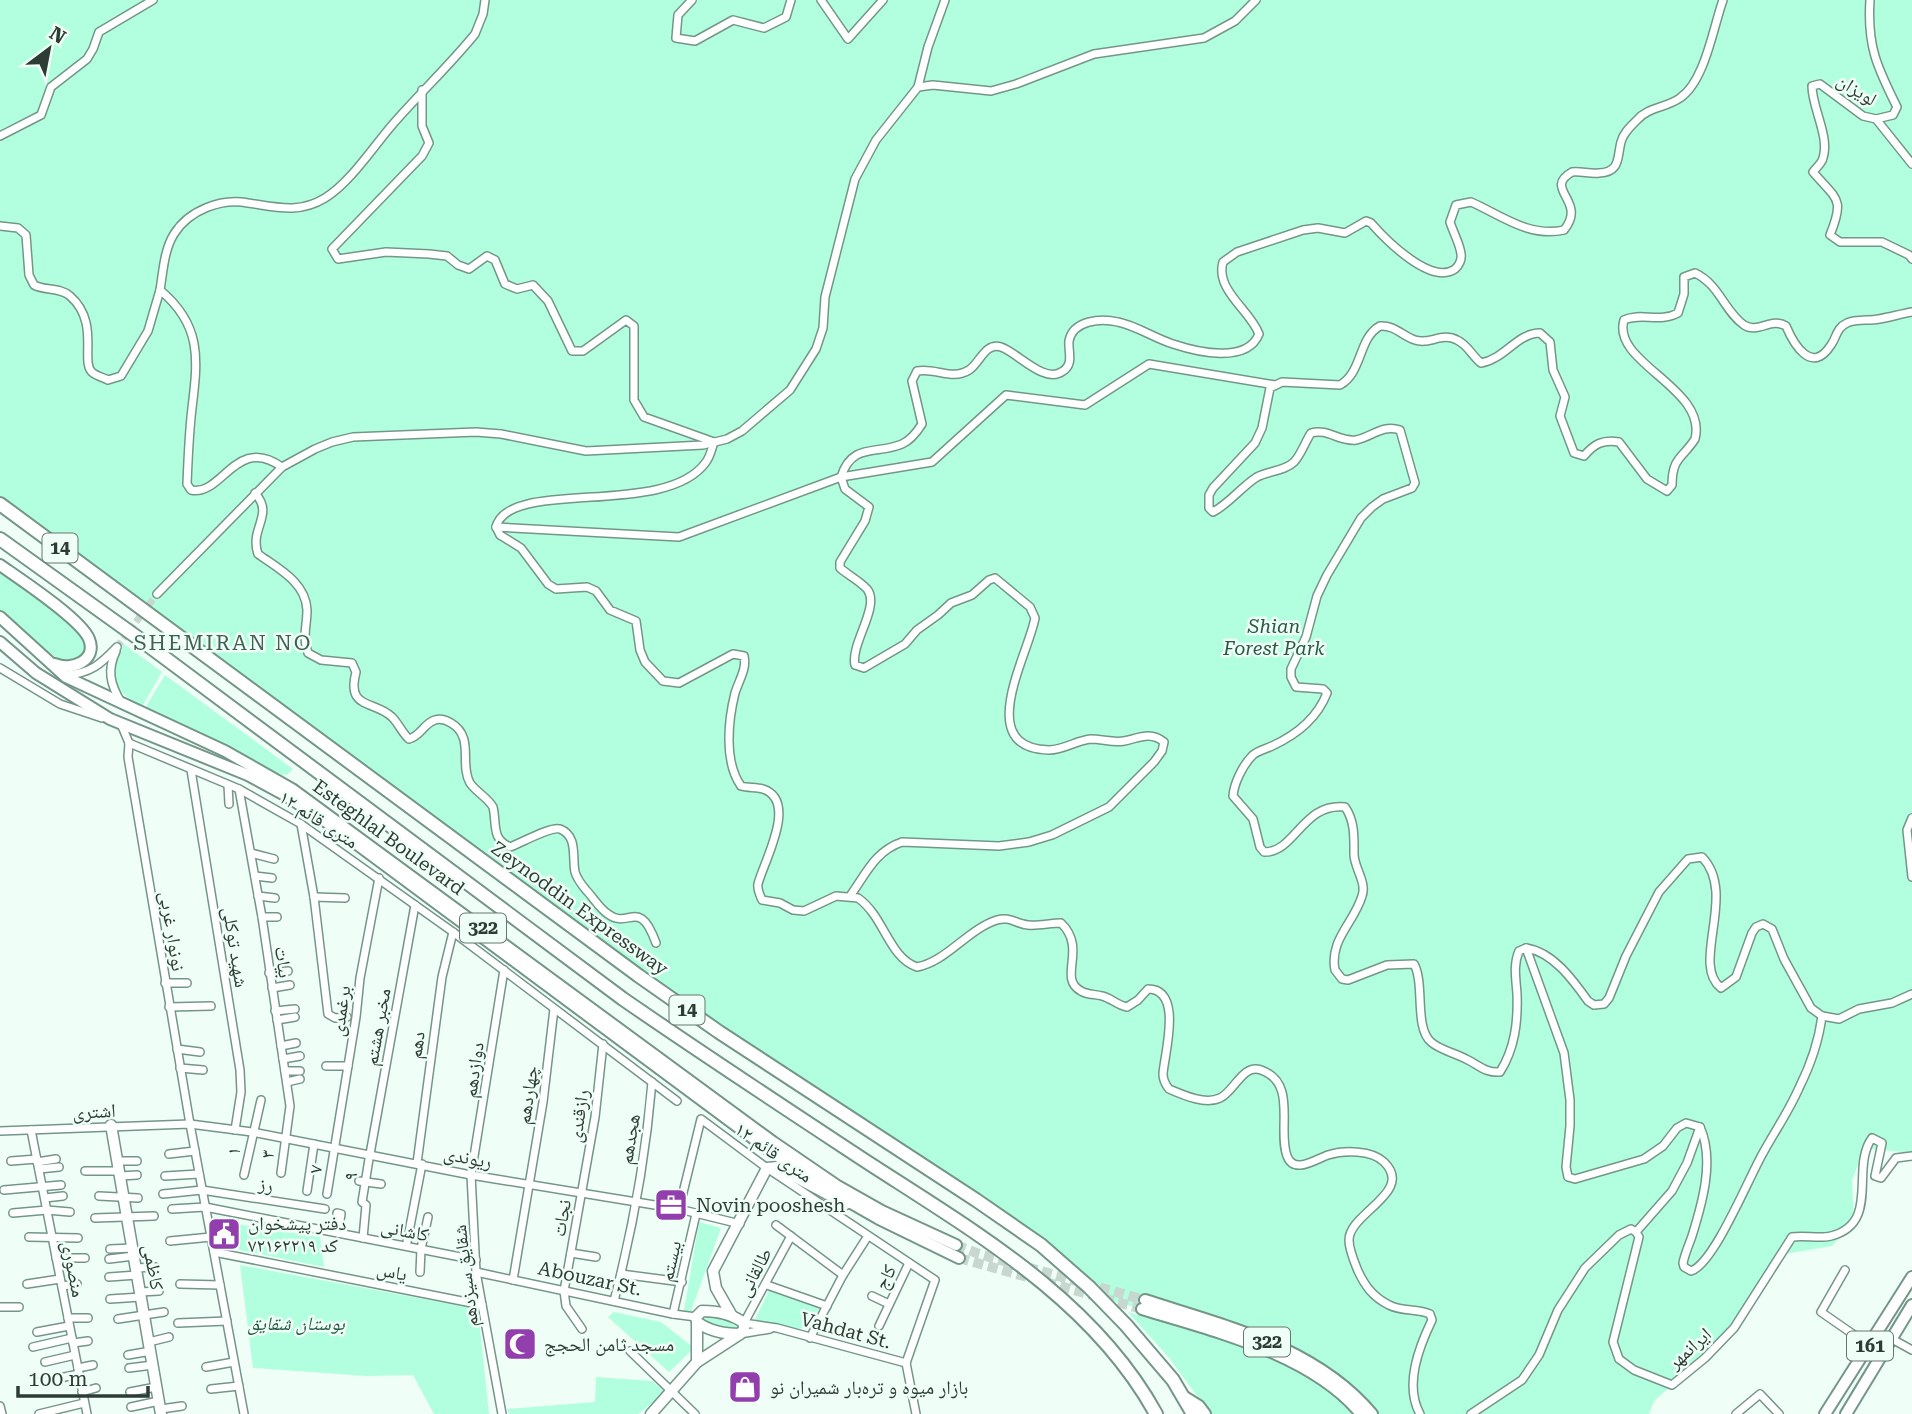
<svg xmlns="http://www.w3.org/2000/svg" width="1912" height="1414" viewBox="0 0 1912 1414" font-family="'Roboto Serif','Noto Naskh Arabic',serif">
<rect width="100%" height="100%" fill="#effef7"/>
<g fill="#b2ffdf">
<path d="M0,0H1912V1153L1864,1148L1852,1181L1854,1223L1832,1246L1785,1254L1711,1351L1654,1401L1649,1414H1361L1333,1393L1355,1414H1210L1170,1359L1128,1312L1138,1315L1141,1309L1096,1296L1051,1257L642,979L0,501Z"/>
<path d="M0,570L42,600L84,638L86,650L82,658L64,664L34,641L0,610Z"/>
<path d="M124,644L162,672L142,707C114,692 103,672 124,644Z"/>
<path d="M165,675L293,769L287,775L277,774L145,708Z"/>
<path d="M699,1222L721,1228L691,1311H684Z"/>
<path d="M237,1224L320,1237L324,1267L239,1250Z"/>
<path d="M240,1265L478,1309L489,1414H434L413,1375L366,1376L253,1368Z"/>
<path d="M769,1290L820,1308L805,1327L800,1329L755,1320Z"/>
<path d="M614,1312L661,1322L694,1348L669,1372L608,1317Z"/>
<path d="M708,1313L735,1320L739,1325L737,1331L706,1326L700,1317Z"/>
<path d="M596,1377L652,1381L666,1393L638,1414H509L507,1409L595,1402Z"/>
</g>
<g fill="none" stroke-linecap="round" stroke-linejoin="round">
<path stroke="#c8d7d0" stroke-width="7" stroke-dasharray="7 3.5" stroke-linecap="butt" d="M117,647L157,594"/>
<g stroke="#c8d7d0" stroke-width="10" stroke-dasharray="10 5" stroke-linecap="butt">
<path d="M956,1245L979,1254L1145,1300"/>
<path d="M959,1258L1142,1309"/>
</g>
<defs>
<g id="street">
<path d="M692,0L678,15L676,38L695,41L733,20L764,28L786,17L791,0"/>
<path d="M821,0L848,39L883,0"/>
<path d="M1870,0C1867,46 1877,67 1897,107L1893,115L1876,119L1863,116L1820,84L1812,86C1812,108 1830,137 1823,158C1822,163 1816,168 1813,172C1837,200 1845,198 1830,235L1840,242H1882L1909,255L1912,259"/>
<path d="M918,87L928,47L945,0"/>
<path d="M422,90V126L429,143L422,156L332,249L338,259L386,252L429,254L447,256L458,265L469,269L487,256L495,260L505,284L517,289L533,285L548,301L572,351H583L626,320L634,326V400L644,417L714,442C712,448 710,457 706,462C666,519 509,477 496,527L500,535L521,548L548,584L556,589L587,587L596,591L610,610L636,621L640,650L645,662L663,681L679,683L733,654L744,656C747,669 739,680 735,693C728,721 724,762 741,786C748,788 756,787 763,789C799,801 763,863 758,884C757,890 760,895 762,900L780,903L793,910L804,911L836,896L858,898C884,916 889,958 917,967C946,962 968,929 997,920C1010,916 1016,924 1028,925C1039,926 1050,923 1061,923C1088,949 1057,978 1081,991C1087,995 1095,994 1102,996C1111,998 1117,1005 1127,1007L1138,1000L1148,989C1184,989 1164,1055 1163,1074C1163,1080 1165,1084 1169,1089C1183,1095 1205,1105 1220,1098C1234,1092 1243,1063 1261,1070C1298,1083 1277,1129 1287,1156C1294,1175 1316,1159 1328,1155C1344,1150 1372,1150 1384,1162C1415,1192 1349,1213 1349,1240C1349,1250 1354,1261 1358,1271C1365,1286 1373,1297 1389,1305C1402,1312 1417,1308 1430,1314L1432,1320C1419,1347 1404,1385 1420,1414"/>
<path d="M1876,119L1912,164"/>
<path d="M0,136L41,115L51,87L87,59L93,49L99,32L153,0"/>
<path d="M0,226L18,228L26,235L29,275L34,285C45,291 60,287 70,296C101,323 79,363 93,373C97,376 104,378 108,380L121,376L148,331L160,290C202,325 198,359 192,408C189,433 188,459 187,484L191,490C222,497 236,434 282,467"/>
<path d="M160,290C163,272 164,250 174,234C189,210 221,198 248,203C276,207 299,214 325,198C350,183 373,147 393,124C419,94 449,66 475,34L483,14L485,0"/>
<path d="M1912,312C1901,314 1890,317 1879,319C1869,321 1856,319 1847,323C1836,328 1837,337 1831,345C1812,375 1794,345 1786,326C1771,317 1758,334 1744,325C1724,311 1720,285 1695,273L1684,277V294L1678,313C1660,323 1641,312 1624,320C1611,363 1708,388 1695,439C1683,458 1672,457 1672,485L1667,491L1647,479L1619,442C1603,439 1594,444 1584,456L1574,453L1560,416L1565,397L1553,370L1550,342L1540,333C1517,333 1505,359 1481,363C1472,356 1468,345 1457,340C1442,332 1429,345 1415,340C1402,336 1395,325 1380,326C1358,338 1363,372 1340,385L1282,382L1270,388L1262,428L1255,443L1213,488L1209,495V508L1213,512C1230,503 1241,487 1257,477C1268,471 1285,471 1294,462C1301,455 1305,442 1311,433C1328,428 1339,442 1356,440C1372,437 1382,424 1400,430L1415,483L1412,488L1383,499L1372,507L1361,518L1327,575L1317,596L1306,637L1291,669V677L1296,687L1323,689L1327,693C1317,719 1296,735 1272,746C1266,749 1256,751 1252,756C1243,765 1234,783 1233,796L1253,819L1260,847L1264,852C1295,853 1303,802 1345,807C1355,821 1354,838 1354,854C1354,868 1367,882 1362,896C1354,923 1329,940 1335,970L1342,979L1348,980L1387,965L1414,964C1425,984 1414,1027 1431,1042C1440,1050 1455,1053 1466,1059C1479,1065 1485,1073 1500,1072C1515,1048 1518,1022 1517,994C1516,979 1513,965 1519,951L1526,948C1553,952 1573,980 1588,1001L1594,1005L1604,1004L1609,998L1626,956L1659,892L1688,859L1702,857C1738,894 1690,964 1721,988L1736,977L1752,933L1756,927L1763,924L1772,929L1784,959L1811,1008L1822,1016L1839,1019L1859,1009L1892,1003L1912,994"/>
<path d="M255,493C275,515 249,528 258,554C277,568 306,582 307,610C307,626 302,637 308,653L321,660L352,663L356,672C346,710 374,700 392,717C399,724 402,733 409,739C421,736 424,723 435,720C441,718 446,720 451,723C475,737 459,764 470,783C476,792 487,797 493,807C497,824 491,839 510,847C521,843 551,826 560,829C578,836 572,857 575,872C577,879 581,884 586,890C593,897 599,908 608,914C629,930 639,896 656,943"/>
<path d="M496,527L679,537L841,477L932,462L1006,395L1085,405L1149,364L1275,385"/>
<path d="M157,594L282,467L315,449L332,442L353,437L476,432L501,434L586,451L703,445L727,439L742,431L790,390L816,349L823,328L825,297L855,179L876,140L918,87L933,85L991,91L1016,84L1094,54L1204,38L1235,21L1256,0"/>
<path d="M116,651C107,670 110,684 121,702"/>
<path d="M0,668L60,704L102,718"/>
<path d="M65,675C90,674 101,664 117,647"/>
<path d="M121,724L129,743L128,757L190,1124L244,1414"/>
<path d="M129,743L239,789L301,824L453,932L677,1101"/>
<path d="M191,770L240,1070L241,1092L235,1130"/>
<path d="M228,785L229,804"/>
<path d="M239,789L262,917L290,1106L281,1173"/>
<path d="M1912,818L1907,830L1912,877"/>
<path d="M301,824L314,897L328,1014L335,1018L347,1017"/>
<path d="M251,853L274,859"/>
<path d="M255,876L272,878"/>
<path d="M258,896L275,898"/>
<path d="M850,896C866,874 875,851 902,842L999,846L1029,842L1052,835L1109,807L1154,762L1162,751L1164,742C1150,731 1139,738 1124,741C1113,743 1102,739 1091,739C1077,740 1064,750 1049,750C973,748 1028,656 1035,618L1030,607L995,578L989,580L972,595L951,603L938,615L917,630L905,644L864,668L855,665C850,644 881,606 867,589C860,581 848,575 840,568V562L865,521L869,507L845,489L841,477C852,442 877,455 902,444C911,440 917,432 922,424L912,381L917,371C935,367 952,381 969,370C980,363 985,342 1001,347C1017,352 1045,385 1063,371C1074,364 1068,352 1069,341C1073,320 1101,318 1118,322C1137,326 1154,338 1173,344C1197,352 1247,364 1259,334C1250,310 1215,290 1223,262L1237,252L1303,230L1318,228L1345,233L1366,221L1371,223C1385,239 1431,286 1455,269C1459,266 1462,259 1461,254C1460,244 1453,232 1450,222L1456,205L1471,202C1501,215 1529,238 1564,230C1588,201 1542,189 1572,172C1581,171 1590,174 1599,173C1621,172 1617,157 1621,142C1623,133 1631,126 1637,120C1648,107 1666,108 1680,98C1705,81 1713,28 1723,0"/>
<path d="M314,897L345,898"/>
<path d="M262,917H277"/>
<path d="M1526,948L1564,1053L1570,1100V1126L1566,1167L1568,1177L1575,1179L1644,1159L1663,1146L1677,1128L1686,1123L1700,1127C1715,1160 1702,1204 1692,1236C1689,1245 1685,1253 1683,1263L1684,1267L1691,1271C1714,1264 1749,1177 1763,1153C1775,1131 1789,1111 1799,1088C1810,1066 1819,1040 1822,1016"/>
<path d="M269,973L288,971"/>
<path d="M165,983H187"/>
<path d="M272,988L290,985"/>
<path d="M169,1007L211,1006"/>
<path d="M275,1011L295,1009"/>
<path d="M277,1020L295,1017"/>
<path d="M281,1046L296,1043"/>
<path d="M177,1049L200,1052"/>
<path d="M283,1059L300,1056"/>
<path d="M326,1066H348"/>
<path d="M180,1068L203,1070"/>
<path d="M285,1071H300"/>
<path d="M287,1082L300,1079"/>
<path d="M31,1130L87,1414"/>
<path d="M0,1131L190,1124L252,1132L471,1175L679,1209L740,1224"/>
<path d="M169,1154L195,1151"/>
<path d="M370,1154L415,905"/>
<path d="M11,1161L37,1159"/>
<path d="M118,1161H137"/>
<path d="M37,1162L56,1159"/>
<path d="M417,1163L442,977L453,932"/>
<path d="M39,1169L59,1167"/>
<path d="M85,1171H119"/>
<path d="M244,1175L261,1100"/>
<path d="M120,1176L137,1175"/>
<path d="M165,1176L199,1174"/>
<path d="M359,1181L381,1184"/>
<path d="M4,1190L61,1185"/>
<path d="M307,1191L314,1144"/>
<path d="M163,1194L202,1190L325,1209"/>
<path d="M327,1194L356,1017L360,978L379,878"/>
<path d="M99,1196L138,1198"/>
<path d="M45,1198L63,1196"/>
<path d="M172,1209L205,1207L476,1260"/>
<path d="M679,1209L701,1119L767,1168L935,1280L906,1363"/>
<path d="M13,1213L47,1210L70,1212"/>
<path d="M337,1213L341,1214L338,1233"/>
<path d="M95,1218L154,1216"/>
<path d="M776,1225L843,1275"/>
<path d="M1636,1232L1672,1191L1687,1163L1700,1127"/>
<path d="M791,1236L744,1323L777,1328L906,1363"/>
<path d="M29,1237L78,1238"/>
<path d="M363,1238L366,1205L362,1202L369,1159"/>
<path d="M170,1241L211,1237"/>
<path d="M407,1242L422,1164"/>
<path d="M110,1249L133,1248"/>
<path d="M214,1252L482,1305"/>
<path d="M571,1253L596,1257"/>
<path d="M56,1258H85"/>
<path d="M109,1259L134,1256"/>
<path d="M136,1268L155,1267"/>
<path d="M1845,1270L1821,1312L1870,1346"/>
<path d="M420,1272L421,1249L428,1217"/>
<path d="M476,1272L673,1314L696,1317"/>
<path d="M621,1274L682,1282"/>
<path d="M109,1277L137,1275"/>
<path d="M513,1280L543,1102L554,1009"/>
<path d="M27,1284L60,1279"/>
<path d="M180,1284L220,1285"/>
<path d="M767,1285L827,1306"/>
<path d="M62,1286L77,1284"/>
<path d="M140,1292L159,1291"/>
<path d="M872,1296L889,1304"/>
<path d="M110,1299L141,1297"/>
<path d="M614,1301C632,1232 646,1153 652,1082"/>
<path d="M0,1307H19"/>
<path d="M673,1314L696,1214"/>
<path d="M68,1318H88"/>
<path d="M118,1319L164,1312"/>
<path d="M178,1323L227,1321"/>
<path d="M879,1326L909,1263"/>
<path d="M582,1329L566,1306L564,1291L595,1117L603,1044"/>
<path d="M37,1332L69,1326"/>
<path d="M740,1334L770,1329"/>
<path d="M810,1338L843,1275L866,1239"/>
<path d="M1892,1339L1912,1350"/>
<path d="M149,1342L169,1337"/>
<path d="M73,1343L88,1341"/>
<path d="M33,1347L72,1338"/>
<path d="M630,1351L695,1414"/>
<path d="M128,1355L151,1351"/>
<path d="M45,1362L75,1355"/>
<path d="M906,1363L916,1414"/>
<path d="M206,1367L234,1362"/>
<path d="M78,1368L93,1365"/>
<path d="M129,1368L153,1365"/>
<path d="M36,1383L79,1374"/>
<path d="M211,1389L239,1386"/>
<path d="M82,1392L96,1388"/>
<path d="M130,1392L156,1387"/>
<path d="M0,1406L2,1414"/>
<path d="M131,1407L159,1401"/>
<path d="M161,1409L182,1406"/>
<path d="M39,1414L84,1403"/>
<path d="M502,1414L476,1272L471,1175L504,970"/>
<path d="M1471,1414L1522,1380L1539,1355L1558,1310L1585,1268L1619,1235L1631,1229L1636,1232L1639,1237L1613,1342L1619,1359L1634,1370L1672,1385L1705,1358L1734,1328L1792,1237C1805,1235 1819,1239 1831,1236C1881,1223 1850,1168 1872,1138L1882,1143L1875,1176L1881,1178L1896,1158L1912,1156"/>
<path d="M1736,1414L1760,1394L1779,1414"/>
</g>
<g id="secondary">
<path d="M111,1125L161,1414"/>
<path d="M702,1311C717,1311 732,1314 744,1323V1329L740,1334C725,1334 709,1331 697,1322L696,1317Z"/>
<path d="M732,1316L716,1288L713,1271L767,1168L777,1167L846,1204"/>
<path d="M697,1362V1322"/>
<path d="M651,1414L697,1362L740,1334"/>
</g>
<g id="primary">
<path d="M0,565C20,579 81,619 89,639C98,661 71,671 55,664"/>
<path d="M0,617L66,677L225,751L292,789L773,1142L836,1185L882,1211L956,1245"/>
<path d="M0,642L36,673L110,719L248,775L285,795L331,825L773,1153L830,1191L879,1219L959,1258"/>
<path d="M1145,1300C1225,1326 1316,1347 1372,1414"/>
<path d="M1142,1309C1213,1331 1312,1354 1361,1414"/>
<path d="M1183,1396L1199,1406L1205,1414"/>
<path d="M1825,1414L1912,1277"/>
<path d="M1846,1414L1912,1305"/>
</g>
<g id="highway">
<path d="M0,504L639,976L719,1032L976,1200L1041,1245L1089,1287L1126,1325L1173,1380L1193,1414"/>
<path d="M0,539L145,643L623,999C704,1055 785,1108 867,1162C973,1231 1093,1299 1156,1414"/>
</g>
</defs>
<use href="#street" stroke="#749688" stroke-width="10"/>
<use href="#secondary" stroke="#749688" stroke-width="13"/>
<use href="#primary" stroke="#749688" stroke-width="14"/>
<use href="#highway" stroke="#749688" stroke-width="16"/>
<use href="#street" stroke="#fff" stroke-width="7"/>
<use href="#secondary" stroke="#fff" stroke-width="10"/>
<use href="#primary" stroke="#fff" stroke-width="10"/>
<use href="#highway" stroke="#fff" stroke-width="12"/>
</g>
<defs>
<symbol id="office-square" viewBox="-11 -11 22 22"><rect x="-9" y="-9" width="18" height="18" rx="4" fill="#923fad" stroke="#effef7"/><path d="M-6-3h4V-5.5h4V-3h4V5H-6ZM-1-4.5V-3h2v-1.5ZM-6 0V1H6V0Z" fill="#fff"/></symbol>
<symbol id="civic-square" viewBox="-11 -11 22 22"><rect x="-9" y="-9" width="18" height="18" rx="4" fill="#923fad" stroke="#effef7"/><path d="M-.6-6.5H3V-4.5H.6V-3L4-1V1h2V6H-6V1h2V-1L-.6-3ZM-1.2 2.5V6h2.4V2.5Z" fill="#fff"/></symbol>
<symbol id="mosque-square" viewBox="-11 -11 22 22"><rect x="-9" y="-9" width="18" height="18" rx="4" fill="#923fad" stroke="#effef7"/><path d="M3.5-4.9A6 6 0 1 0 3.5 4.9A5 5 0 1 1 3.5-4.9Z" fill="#fff"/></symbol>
<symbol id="shop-square" viewBox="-11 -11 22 22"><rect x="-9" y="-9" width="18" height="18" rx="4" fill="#923fad" stroke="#effef7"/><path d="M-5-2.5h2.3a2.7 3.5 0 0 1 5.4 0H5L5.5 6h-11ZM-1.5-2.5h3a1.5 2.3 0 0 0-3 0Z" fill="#fff"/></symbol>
</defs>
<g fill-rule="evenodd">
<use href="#office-square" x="652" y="1186" width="38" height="38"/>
<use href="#civic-square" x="205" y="1215" width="38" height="38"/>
<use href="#mosque-square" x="501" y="1325" width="38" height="38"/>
<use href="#shop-square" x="726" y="1368" width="38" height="38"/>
</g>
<g text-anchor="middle" stroke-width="5" stroke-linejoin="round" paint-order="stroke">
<g fill="#effef7" stroke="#687670" stroke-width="2">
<rect x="42.5" y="533.5" width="35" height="29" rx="5"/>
<rect x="460" y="913.5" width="46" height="29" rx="5"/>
<rect x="669.5" y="995.5" width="35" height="29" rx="5"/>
<rect x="1244" y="1327.5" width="46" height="29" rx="5"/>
<rect x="1847" y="1331.5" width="46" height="29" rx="5"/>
</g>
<g font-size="18" font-weight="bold" fill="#2e3c36">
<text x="60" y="554">14</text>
<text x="483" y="934">322</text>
<text x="687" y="1016">14</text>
<text x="1267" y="1348">322</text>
<text x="1870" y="1352">161</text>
</g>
<g font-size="19" fill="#2e3c36" stroke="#effef7">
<text transform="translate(1857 89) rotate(32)" y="7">لویزان</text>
<text transform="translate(319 819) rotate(33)" y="7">۱۲ متری قائم</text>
<text transform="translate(389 837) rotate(36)" y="7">Esteghlal Boulevard</text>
<text transform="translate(580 908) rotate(36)" y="7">Zeynoddin Expressway</text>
<text transform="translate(173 931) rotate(81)" y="7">نونوار غربی</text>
<text transform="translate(236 947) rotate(81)" y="7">شهید توکلی</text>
<text transform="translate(284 962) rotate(82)" y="7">بیات</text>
<text transform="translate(340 1011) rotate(-82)" y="7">برغمدی</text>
<text transform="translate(377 1027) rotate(-80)" y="7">مخبر هشتم</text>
<text transform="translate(416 1045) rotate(-82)" y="7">دهم</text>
<text transform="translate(473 1070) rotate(-82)" y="7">دوازدهم</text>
<text transform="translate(527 1095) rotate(-82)" y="7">چهاردهم</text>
<text transform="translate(94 1111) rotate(-3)" y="7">اشتری</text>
<text transform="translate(578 1116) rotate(-82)" y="7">رازقندی</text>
<text transform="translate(629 1139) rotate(-81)" y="7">هجدهم</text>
<text transform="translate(233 1151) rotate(-79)" y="7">۱</text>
<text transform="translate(774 1152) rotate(35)" y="7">۱۲ متری قائم</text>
<text transform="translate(267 1154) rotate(-84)" y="7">۳</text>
<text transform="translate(468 1157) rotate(11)" y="7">ریوندی</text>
<text transform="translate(315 1169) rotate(-82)" y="7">۷</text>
<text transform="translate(350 1176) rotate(-80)" y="7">۹</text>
<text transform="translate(266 1184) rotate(9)" y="7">رز</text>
<text transform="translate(561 1218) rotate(-80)" y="7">نجات</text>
<text transform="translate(405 1230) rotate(11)" y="7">کاشانی</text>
<text transform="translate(670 1261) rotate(-77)" y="7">بیستم</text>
<text transform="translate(154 1267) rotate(80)" y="7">کاظمی</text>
<text transform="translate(74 1269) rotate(79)" y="7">منصوری</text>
<text transform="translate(392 1271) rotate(11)" y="7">یاس</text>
<text transform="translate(754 1272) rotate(-62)" y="7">طالقانی</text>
<text transform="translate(465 1276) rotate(-97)" y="7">شقایق سیزدهم</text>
<text transform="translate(885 1277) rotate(-64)" y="7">کاج</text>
<text transform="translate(590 1278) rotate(12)" y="7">Abouzar St.</text>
<text transform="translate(846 1330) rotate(15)" y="7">Vahdat St.</text>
<text transform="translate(1689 1348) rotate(-42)" y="7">ایرانمهر</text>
</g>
<g font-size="19" font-style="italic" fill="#285a47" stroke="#effef7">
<text x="1274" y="633">Shian<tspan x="1274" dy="22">Forest Park</tspan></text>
<text x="296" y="1330">بوستان شقایق</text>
</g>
<g font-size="19" fill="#2e3c36" stroke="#effef7" text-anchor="start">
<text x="696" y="1212">Novin pooshesh</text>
<text x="248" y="1230">دفتر پیشخوان<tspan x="248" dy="22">کد ۷۲۱۶۲۲۱۹</tspan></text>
<text x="544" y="1351">مسجد ثامن الحجج</text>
<text x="770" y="1394">بازار میوه و تره‌بار شمیران نو</text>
</g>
<g font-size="21" letter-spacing="2" fill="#3f6052" stroke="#effef7">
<text x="223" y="650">SHEMIRAN NO</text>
</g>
</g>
<g transform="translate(49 49) rotate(32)" stroke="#effef7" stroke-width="5" paint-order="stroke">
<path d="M0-5L12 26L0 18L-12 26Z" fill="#2e3c36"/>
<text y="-10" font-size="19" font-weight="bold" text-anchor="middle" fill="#2e3c36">N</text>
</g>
<path d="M18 1386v10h130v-10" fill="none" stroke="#2e3c36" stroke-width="3.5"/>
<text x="28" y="1386" font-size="21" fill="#2e3c36" stroke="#effef7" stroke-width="5" paint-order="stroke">100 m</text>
</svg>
